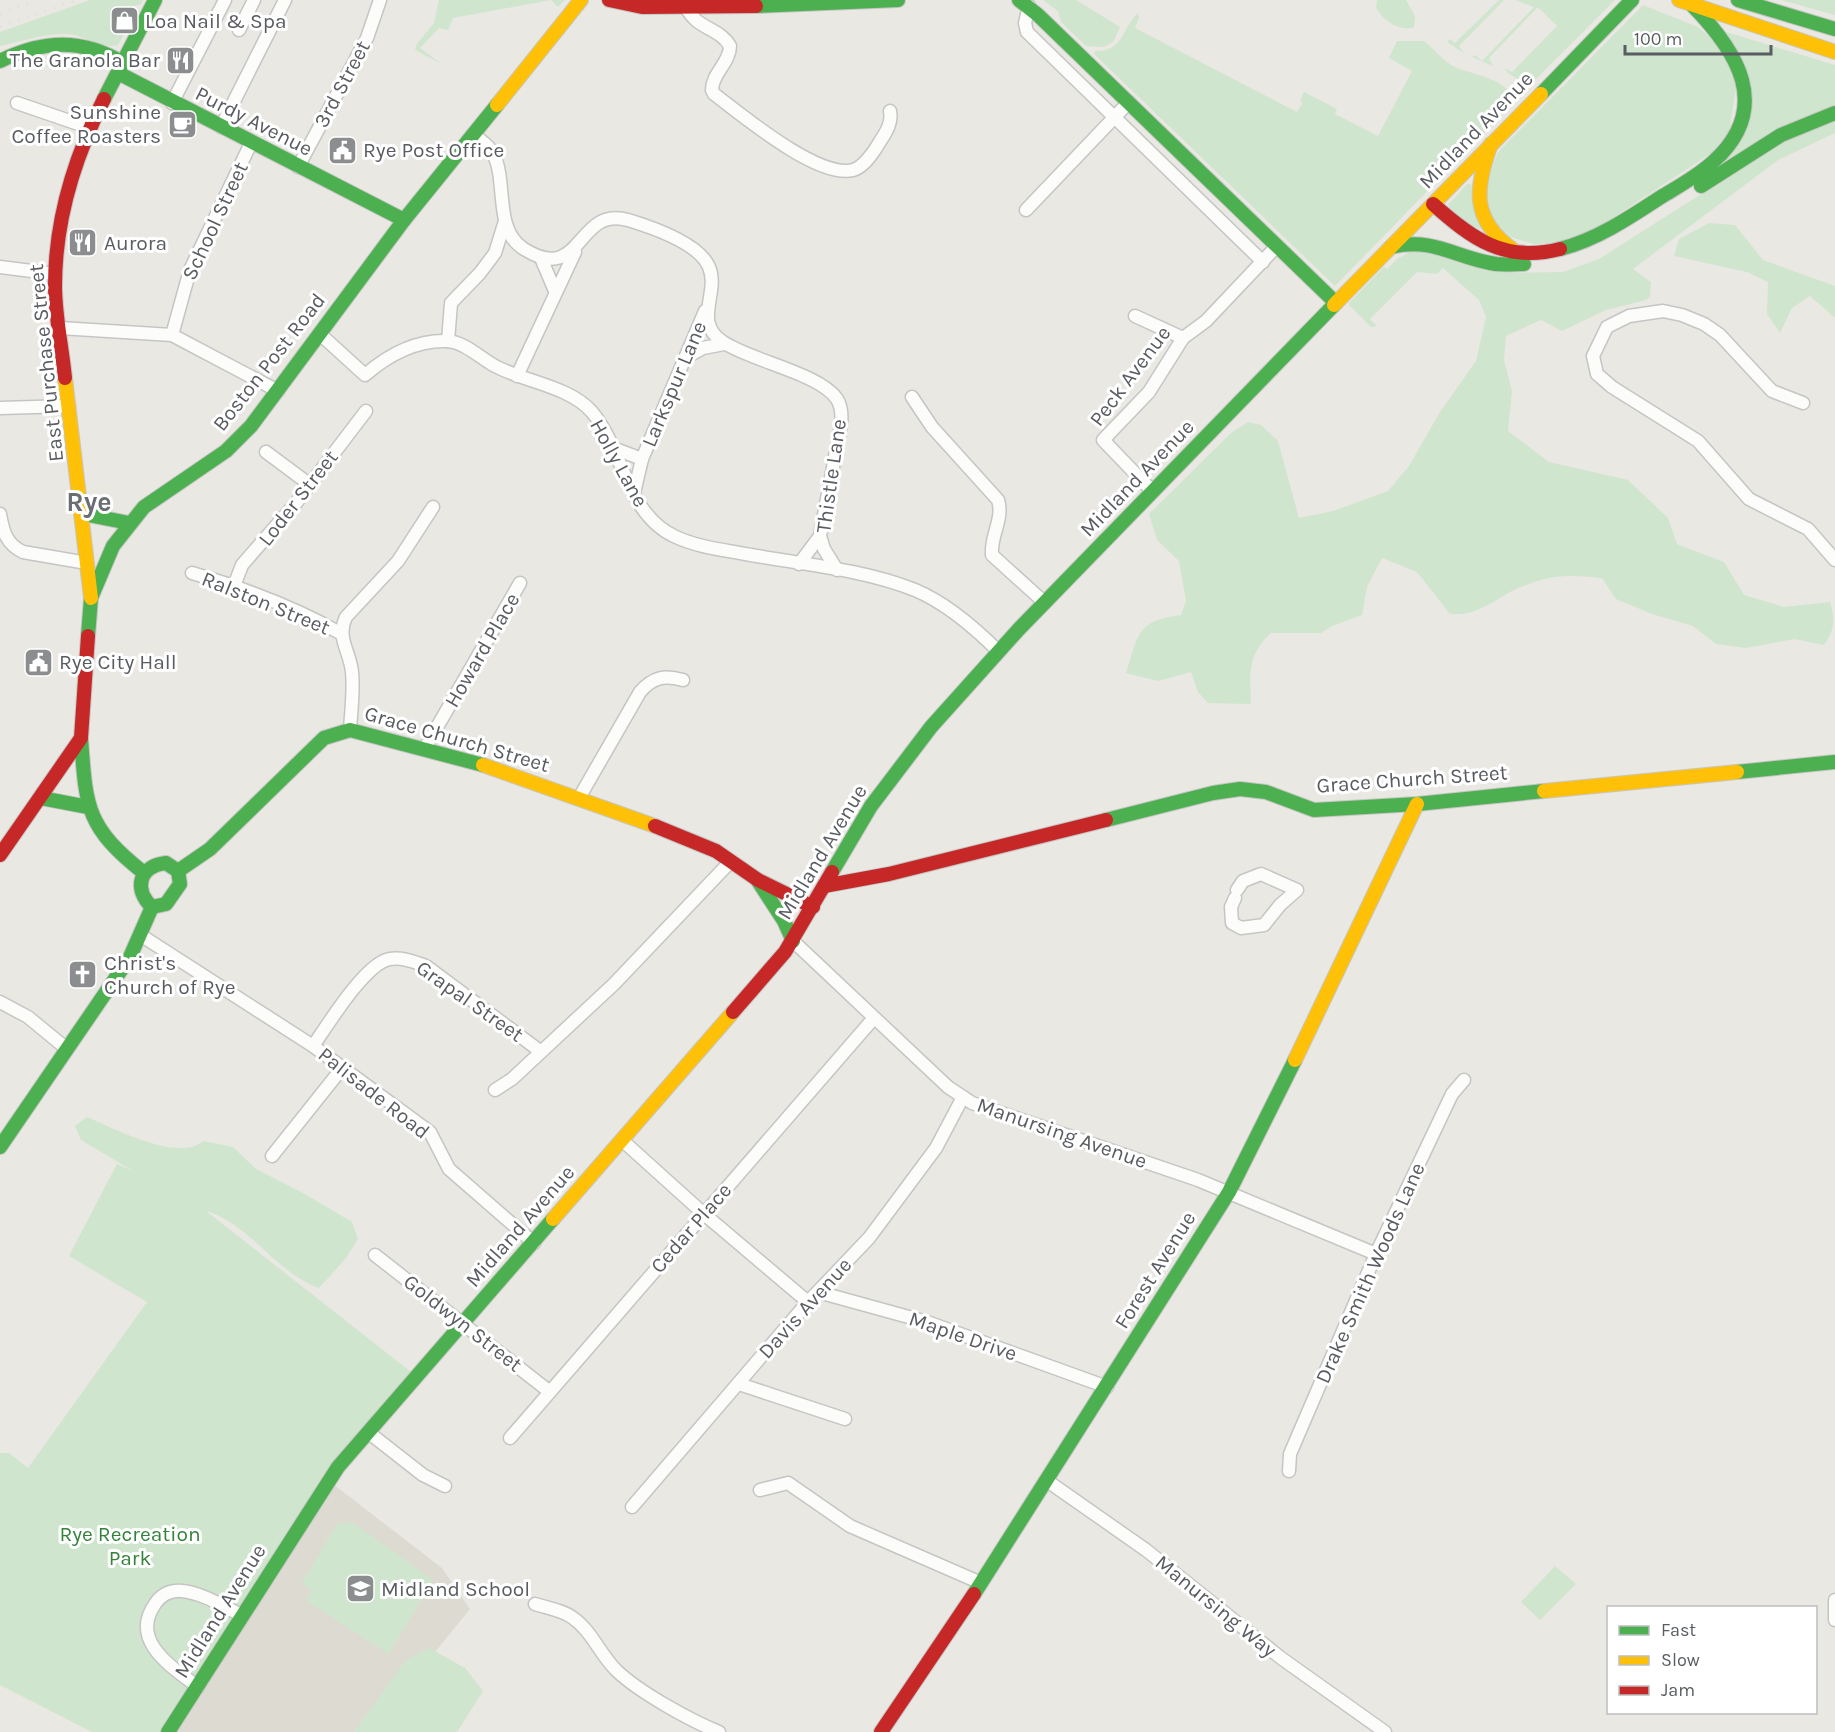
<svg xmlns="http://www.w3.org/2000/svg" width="1835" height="1732" viewBox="0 0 1835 1732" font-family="Karla,sans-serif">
<rect width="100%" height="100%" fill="#e9e8e3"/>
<path fill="#dddad2" d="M333,1484L442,1568L470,1609L370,1732H173Z"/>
<g fill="#d0e5ce">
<path d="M90,0H143L141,4L121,10L111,27L124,34L118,45C105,50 83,35 69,34C46,33 22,41 0,46V32Z"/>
<path d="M439,0H565L558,7L551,0L453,18L448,30L439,28L420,48L442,64L415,50L417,44L434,23Z"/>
<path d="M1043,0H1076L1120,27L1113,42L1104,47L1086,46L1061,22L1058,11Z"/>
<path d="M1377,0H1406L1415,16L1414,27C1400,33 1382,19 1376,8Z"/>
<path d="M1499,0H1504L1459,46L1464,53L1447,42L1450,39L1455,43Z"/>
<path d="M1515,0H1615L1529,86L1508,73L1504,68L1512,72L1557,26L1540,9L1537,8L1489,58L1493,66L1472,57L1475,55L1482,61L1534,7Z"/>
<path d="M1781,0H1835V15Z"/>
<path d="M1643,5L1698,27L1717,43L1737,82L1729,132L1710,154L1594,230L1559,242L1534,244L1510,237L1491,218L1486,185L1498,152Z"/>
<path d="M1138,13L1139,18L1135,28L1297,112L1303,103L1300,101L1304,92L1337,109L1335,114L1378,136L1412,71L1389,58L1397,41H1424C1434,49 1441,59 1453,66C1472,76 1512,77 1512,104L1335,286L1094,54L1095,51C1124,52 1121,29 1138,13Z"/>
<path d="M1726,32L1835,65V107L1713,169L1749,120Z"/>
<path d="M1835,122V133L1778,160L1633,269L1651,282L1650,297L1646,300L1606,310L1562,331L1541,320L1506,336L1504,360L1512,391L1508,431L1549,462L1628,480L1668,518L1677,544L1724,562L1744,595L1784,607L1830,602C1835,620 1835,629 1824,645L1795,639L1746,648L1716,644L1693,626L1652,614L1616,599L1602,578C1569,575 1555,574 1523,586C1497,596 1480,617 1450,614L1417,572L1382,558L1367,587L1362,615L1332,626L1321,633H1271C1247,655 1250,674 1251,704L1208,703L1198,692L1191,672L1158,681L1126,673C1139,634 1136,621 1181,615L1186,601L1179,561L1157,540L1149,514L1231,433L1248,422L1261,425L1278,441L1299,518L1333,511L1388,491L1409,466L1440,412L1476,361L1486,317L1479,300L1443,268L1437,274L1417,272L1370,319L1376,325L1375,327H1371L1350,306L1349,303L1384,267L1387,269L1397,259L1412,251H1430L1502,273L1563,272L1599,259L1781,143Z"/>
<path d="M1467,184H1471L1485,231L1464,222L1448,205Z"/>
<path d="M1709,223L1735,225L1763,260L1835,286V318L1810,296L1792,308L1780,333L1767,314L1768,282L1747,272L1674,256L1679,239Z"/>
<path d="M87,1117C113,1128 179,1163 203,1141L233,1147L256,1169L305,1194L352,1222L358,1239L346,1258L319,1288C276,1273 249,1223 206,1211L411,1372L163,1732H92L0,1685V1453H9L28,1468L147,1302L69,1256L117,1164L133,1171L81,1140L75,1126Z"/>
<path d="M352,1522L433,1580L389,1654L306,1601L312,1590L302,1583L336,1525Z"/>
<path d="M1555,1566L1576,1584L1540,1620L1521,1602Z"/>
<path d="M429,1648L465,1668L483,1691L457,1732H354L405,1661Z"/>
</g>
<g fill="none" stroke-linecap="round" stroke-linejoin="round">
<defs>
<g id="street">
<path d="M1029,6L1025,23L1027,32L1263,262"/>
<path d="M686,7C697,30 719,27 730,46C730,63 712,73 712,90L714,94C742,115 818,179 853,170C863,167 870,157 876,148C883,136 893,125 890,111"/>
<path d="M239,30L254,0"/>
<path d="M17,103L90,128"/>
<path d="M172,103L225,0"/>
<path d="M221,127L285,0"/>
<path d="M473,134C480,140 489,145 493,153C508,182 493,230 524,249C583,286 576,205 628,220C651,227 699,243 709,267C720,293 692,322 723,342C751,361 819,373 837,399C842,407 842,416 841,425L820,536L824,549L837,570"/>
<path d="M298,167L367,38L380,0"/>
<path d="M1026,210L1129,102"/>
<path d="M541,258L555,291"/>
<path d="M0,267L55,274"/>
<path d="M1135,316L1183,338"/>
<path d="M60,328L172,335L278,391"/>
<path d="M320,334L365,375C388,355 415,340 447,341C465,342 480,358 495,366C525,382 569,386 592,412C624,450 626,515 676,537C700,548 726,550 751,555C803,564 866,570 915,590C946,603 974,627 998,651"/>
<path d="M172,335L190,270L251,143"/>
<path d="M448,341L451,303L480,273L495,253L505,221"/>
<path d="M685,358L703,348L724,344"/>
<path d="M517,376L575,252"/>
<path d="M912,397L932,427L998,500C1004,519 990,536 992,555L1045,603"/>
<path d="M1803,403L1772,391L1720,335L1704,324L1682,315L1663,311L1629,316L1607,327L1593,356L1597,374L1612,387L1698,441L1749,499L1808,529L1835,560"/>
<path d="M0,408L69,406"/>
<path d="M613,448L642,459"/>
<path d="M266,452L309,484"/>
<path d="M1153,492L1103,440L1149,392L1183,338L1206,321L1277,246"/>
<path d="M634,493L642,459L705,311"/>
<path d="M0,514C3,531 6,544 23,552L87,563"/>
<path d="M799,564L820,536"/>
<path d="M192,573C243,588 294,607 340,633"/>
<path d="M234,586L242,565L296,503L366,411"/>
<path d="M350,730C351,712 354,691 352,672C350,651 336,638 346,617L398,561L433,507"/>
<path d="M425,748L520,583"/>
<path d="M579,798L640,692C653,677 664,675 683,680"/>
<path d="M1235,898L1231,907L1232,923L1241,928L1264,925L1280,905L1297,890L1261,874L1243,881L1237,890"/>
<path d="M142,936L313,1046L430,1132L449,1169L534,1243"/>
<path d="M793,941L948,1087L972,1103L1198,1180L1376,1254"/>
<path d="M0,1002L28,1017L67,1049"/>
<path d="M313,1046C327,1026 366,962 390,959C403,957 414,962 426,966L540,1051"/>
<path d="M495,1090L512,1079L614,984L731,861"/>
<path d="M623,1141L704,1214L808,1302"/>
<path d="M272,1156L343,1067"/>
<path d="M375,1255L550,1392"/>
<path d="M818,1292L927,1322L1107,1387"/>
<path d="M739,1384L845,1419"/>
<path d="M368,1432L423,1475L445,1486"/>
<path d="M510,1438L873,1019"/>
<path d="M1289,1471L1290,1454L1376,1254L1452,1094L1464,1080"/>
<path d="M1046,1480L1146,1550L1281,1658L1385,1732"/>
<path d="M760,1490L788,1483L850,1526L981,1583"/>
<path d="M632,1507L808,1302L869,1238L936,1148L963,1097"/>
<path d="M1835,1600V1620"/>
<path d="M535,1604C547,1608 563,1610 573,1618C592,1631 600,1655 617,1671C639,1692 691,1721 719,1732"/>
<path d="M198,1687C172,1667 129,1641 155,1604C161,1595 170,1590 182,1591C203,1593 224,1607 243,1616"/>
</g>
<g id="fast">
<path d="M1019,0L1038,15L1336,303"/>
<path d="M1738,0L1835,29"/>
<path d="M756,6L898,0"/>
<path d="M0,61C43,40 82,38 123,63"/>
<path d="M118,73L404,220"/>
<path d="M1541,94L1632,0"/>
<path d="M104,99L155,0"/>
<path d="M1701,186L1781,135L1835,113"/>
<path d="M1391,247C1435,237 1455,258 1496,264C1505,265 1515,264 1524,264"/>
<path d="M1560,249C1596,240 1629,218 1661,197C1679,186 1698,176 1714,161C1773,107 1737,51 1692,5"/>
<path d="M83,514L129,523"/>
<path d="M88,636L91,598L113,546L144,507L226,451L251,426L404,220L497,105"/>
<path d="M81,738C86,808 86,827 144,873"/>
<path d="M1737,772L1835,762"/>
<path d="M41,798L88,807"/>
<path d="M1106,820L1213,793L1240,789L1266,792L1314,810L1417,804L1544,791"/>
<path d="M166,863L178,871L180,884L166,904L152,907C133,889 139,866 166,863Z"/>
<path d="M178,871L210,849L324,738L350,730L483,765"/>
<path d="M832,872L871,806L931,727L1019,629L1334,305"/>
<path d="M758,881L784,921L793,941"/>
<path d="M0,1147L130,957L152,907"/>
<path d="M974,1594L1229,1192L1295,1060"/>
<path d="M168,1732L338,1467L553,1219"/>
</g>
<g id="slow">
<path d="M1679,0L1835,52"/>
<path d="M497,105L581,0"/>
<path d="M1491,144C1475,188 1471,219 1512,249"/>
<path d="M1334,305L1541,94"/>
<path d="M65,378L91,598"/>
<path d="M483,765L655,826"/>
<path d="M1544,791L1737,772"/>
<path d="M1295,1060L1417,804"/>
<path d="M553,1219L733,1012"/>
</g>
<g id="jam">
<path d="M609,0L642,7L756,6"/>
<path d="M1433,204C1472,239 1505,263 1560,249"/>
<path d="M65,378C62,347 55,316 55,286C55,220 74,158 104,99"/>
<path d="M655,826L716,851L758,880L813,907"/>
<path d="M0,855L81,738L88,636"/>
<path d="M824,886L889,874L1106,820"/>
<path d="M733,1012L785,952L832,872"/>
<path d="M881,1732L974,1594"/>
</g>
</defs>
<use href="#street" stroke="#c5c5c4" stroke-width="15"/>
<use href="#fast" stroke="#c6c6c5" stroke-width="16"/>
<use href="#slow" stroke="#c6c6c5" stroke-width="16"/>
<use href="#jam" stroke="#c6c6c5" stroke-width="16"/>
<use href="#street" stroke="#fcfcfb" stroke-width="12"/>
<use href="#fast" stroke="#4caf50" stroke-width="14"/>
<use href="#slow" stroke="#ffc107" stroke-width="14"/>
<use href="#jam" stroke="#c62828" stroke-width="14"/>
<g stroke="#e1e1e0" stroke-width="3" stroke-dasharray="1.5 8" stroke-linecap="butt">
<path d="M0,14L35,0"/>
<path d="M0,27L77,0"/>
</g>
</g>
<defs>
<symbol id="shop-square" viewBox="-11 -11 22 22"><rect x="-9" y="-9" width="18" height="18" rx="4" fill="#8b8d8e" stroke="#fff"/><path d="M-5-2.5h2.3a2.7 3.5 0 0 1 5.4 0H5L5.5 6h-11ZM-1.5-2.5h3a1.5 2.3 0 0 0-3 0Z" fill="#fff"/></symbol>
<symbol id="restaurant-square" viewBox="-11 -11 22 22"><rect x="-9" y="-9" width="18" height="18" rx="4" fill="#8b8d8e" stroke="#fff"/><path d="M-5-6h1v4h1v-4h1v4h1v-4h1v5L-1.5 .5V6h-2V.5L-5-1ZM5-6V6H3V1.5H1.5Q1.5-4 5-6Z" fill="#fff"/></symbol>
<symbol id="cafe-square" viewBox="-11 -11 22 22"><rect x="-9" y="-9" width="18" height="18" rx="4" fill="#8b8d8e" stroke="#fff"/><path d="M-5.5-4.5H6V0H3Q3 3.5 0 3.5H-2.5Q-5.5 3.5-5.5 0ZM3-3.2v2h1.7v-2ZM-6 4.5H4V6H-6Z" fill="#fff"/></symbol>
<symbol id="civic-square" viewBox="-11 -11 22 22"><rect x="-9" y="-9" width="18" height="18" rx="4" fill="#8b8d8e" stroke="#fff"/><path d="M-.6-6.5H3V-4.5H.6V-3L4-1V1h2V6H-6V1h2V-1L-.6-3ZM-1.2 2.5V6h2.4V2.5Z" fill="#fff"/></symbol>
<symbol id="church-square" viewBox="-11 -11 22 22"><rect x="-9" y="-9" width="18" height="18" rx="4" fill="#8b8d8e" stroke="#fff"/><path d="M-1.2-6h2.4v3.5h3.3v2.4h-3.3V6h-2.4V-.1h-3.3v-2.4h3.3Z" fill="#fff"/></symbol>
<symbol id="school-square" viewBox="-11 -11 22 22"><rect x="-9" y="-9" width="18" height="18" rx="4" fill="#8b8d8e" stroke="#fff"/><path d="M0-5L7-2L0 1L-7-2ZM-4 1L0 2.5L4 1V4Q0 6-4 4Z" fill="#fff"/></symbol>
</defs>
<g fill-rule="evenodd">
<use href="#shop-square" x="108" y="4" width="33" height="33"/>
<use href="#restaurant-square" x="164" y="44" width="33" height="33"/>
<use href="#cafe-square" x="166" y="108" width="33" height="33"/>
<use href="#civic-square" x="326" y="134" width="33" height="33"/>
<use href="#restaurant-square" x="66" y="226" width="33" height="33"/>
<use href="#civic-square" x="22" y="646" width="33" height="33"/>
<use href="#church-square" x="66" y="958" width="33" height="33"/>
<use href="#school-square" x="344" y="1572" width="33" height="33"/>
</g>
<g text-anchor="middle" stroke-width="6" stroke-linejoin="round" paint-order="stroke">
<g font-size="21" fill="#595c61" stroke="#fff" text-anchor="start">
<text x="145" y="28">Loa Nail &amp; Spa</text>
<text x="160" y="67" text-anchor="end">The Granola Bar</text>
<text x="161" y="119" text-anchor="end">Sunshine<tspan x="161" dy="24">Coffee Roasters</tspan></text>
<text x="363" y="157">Rye Post Office</text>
<text x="104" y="250">Aurora</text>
<text x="59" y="669">Rye City Hall</text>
<text x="104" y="970">Christ's<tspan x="104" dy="24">Church of Rye</tspan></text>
<text x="381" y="1596">Midland School</text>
</g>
<g font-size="21" fill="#595c61" stroke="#fff">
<text transform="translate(342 84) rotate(-62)" y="7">3rd Street</text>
<text transform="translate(254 121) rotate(27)" y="7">Purdy Avenue</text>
<text transform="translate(1476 130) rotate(-46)" y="7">Midland Avenue</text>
<text transform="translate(215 221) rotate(-65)" y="7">School Street</text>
<text transform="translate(269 362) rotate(-52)" y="7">Boston Post Road</text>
<text transform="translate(46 363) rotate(-96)" y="7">East Purchase Street</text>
<text transform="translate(1130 376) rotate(-53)" y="7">Peck Avenue</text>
<text transform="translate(674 384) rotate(-67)" y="7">Larkspur Lane</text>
<text transform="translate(619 463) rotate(61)" y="7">Holly Lane</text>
<text transform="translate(831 476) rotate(-82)" y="7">Thistle Lane</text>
<text transform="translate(1137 478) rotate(-46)" y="7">Midland Avenue</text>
<text transform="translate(298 498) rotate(-52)" y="7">Loder Street</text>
<text transform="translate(266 603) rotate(22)" y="7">Ralston Street</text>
<text transform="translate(482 650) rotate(-60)" y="7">Howard Place</text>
<text transform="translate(457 739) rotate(16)" y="7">Grace Church Street</text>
<text transform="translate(1412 779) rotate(-4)" y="7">Grace Church Street</text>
<text transform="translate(822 852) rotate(-59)" y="7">Midland Avenue</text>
<text transform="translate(470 1001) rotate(35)" y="7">Grapal Street</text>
<text transform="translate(374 1093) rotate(38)" y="7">Palisade Road</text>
<text transform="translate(1062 1133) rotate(19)" y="7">Manursing Avenue</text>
<text transform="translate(520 1226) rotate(-49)" y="7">Midland Avenue</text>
<text transform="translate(691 1228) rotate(-49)" y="7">Cedar Place</text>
<text transform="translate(1155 1270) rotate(-58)" y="7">Forest Avenue</text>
<text transform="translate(1370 1273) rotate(-66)" y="7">Drake Smith Woods Lane</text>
<text transform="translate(805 1308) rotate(-48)" y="7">Davis Avenue</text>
<text transform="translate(463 1323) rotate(38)" y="7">Goldwyn Street</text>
<text transform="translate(963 1336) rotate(19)" y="7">Maple Drive</text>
<text transform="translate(1216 1606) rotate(39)" y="7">Manursing Way</text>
<text transform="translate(220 1611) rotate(-58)" y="7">Midland Avenue</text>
</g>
<g font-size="21" fill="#35833b" stroke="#fff">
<text x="130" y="1541">Rye Recreation<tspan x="130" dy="24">Park</tspan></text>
</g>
<g font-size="27" font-weight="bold" fill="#6a6e73" stroke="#fff">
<text x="89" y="511">Rye</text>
</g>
</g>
<rect x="1607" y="1606" width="210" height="108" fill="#ffffff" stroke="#bdbec0" stroke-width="1.5"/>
<rect x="1619" y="1626" width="30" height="9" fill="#4caf50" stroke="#bdbec0" stroke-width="1.5"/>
<text x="1661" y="1636" font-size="18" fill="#595c61">Fast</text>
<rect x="1619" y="1656" width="30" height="9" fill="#ffc107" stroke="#bdbec0" stroke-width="1.5"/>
<text x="1661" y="1666" font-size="18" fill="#595c61">Slow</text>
<rect x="1619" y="1686" width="30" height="9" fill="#c62828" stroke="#bdbec0" stroke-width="1.5"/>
<text x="1661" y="1696" font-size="18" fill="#595c61">Jam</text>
<path d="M1625 45v9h146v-9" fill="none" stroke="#595c61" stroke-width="3"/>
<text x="1634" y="45" font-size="18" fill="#595c61" stroke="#ffffff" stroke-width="4.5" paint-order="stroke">100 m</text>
</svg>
